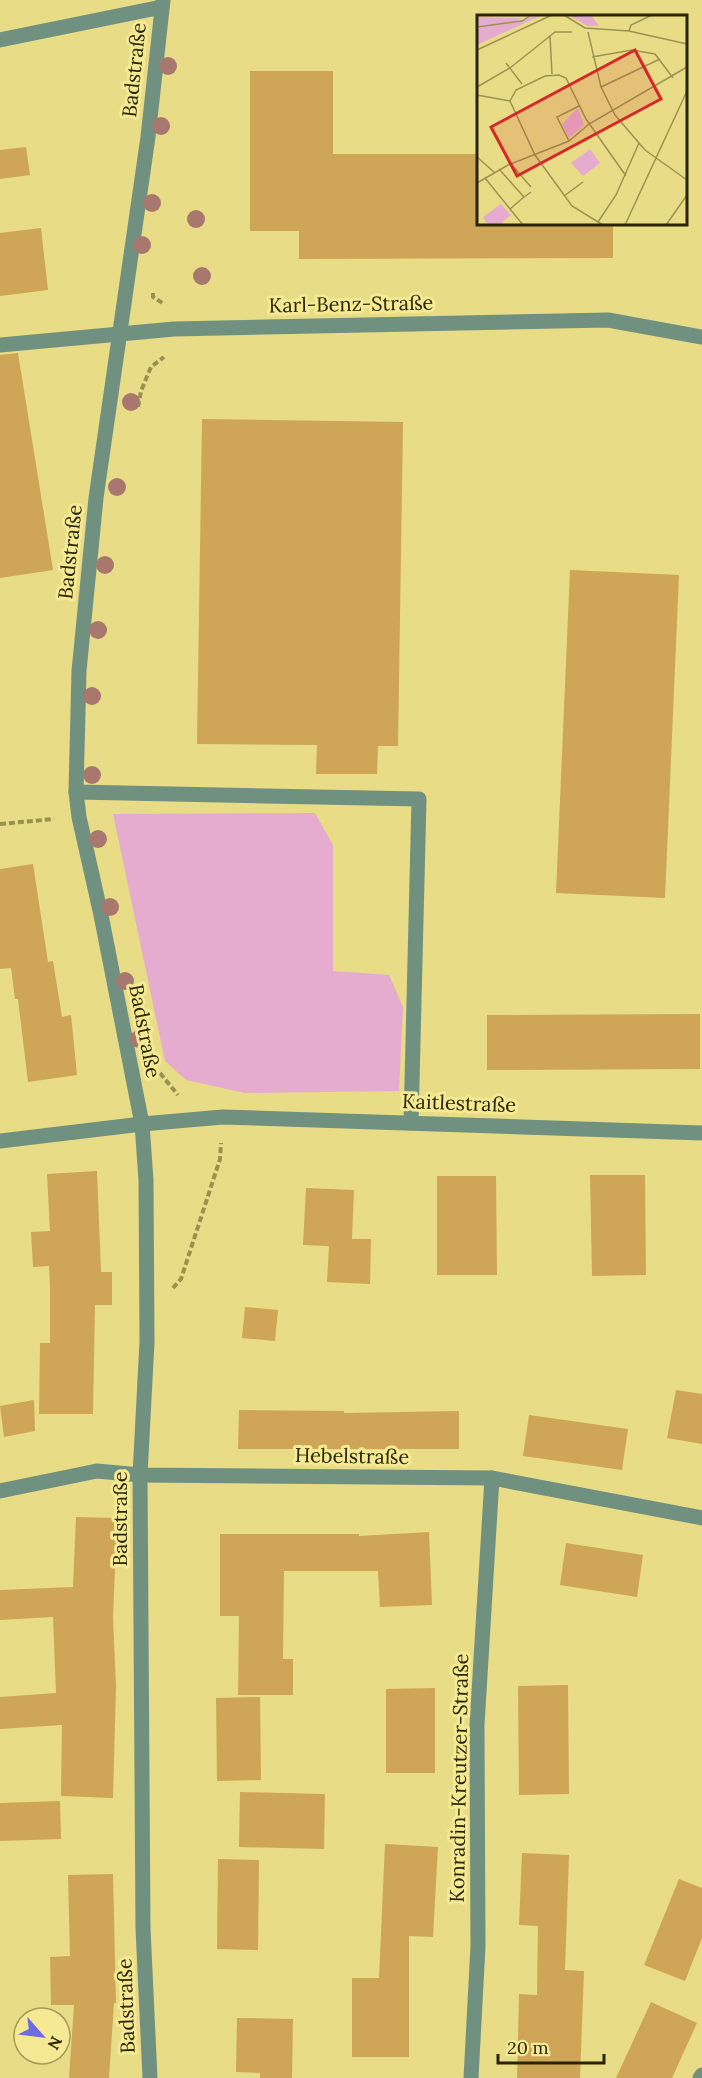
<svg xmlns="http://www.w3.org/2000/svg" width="702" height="2078" viewBox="0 0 702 2078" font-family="Lora,serif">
<rect width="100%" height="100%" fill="#e8dc86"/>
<path fill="#e5acd0" d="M315,813L333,845V971L389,975L403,1007L399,1091L245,1093L186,1080L165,1061L113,814Z"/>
<g fill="#cfa558">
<path d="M250,71H333V154H478V224H613V258L299,259V231H250Z"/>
<path d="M26,147L30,175L0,179V150Z"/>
<path d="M41,228L48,290L0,296V233Z"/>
<path d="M18,353L53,570L0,578V355Z"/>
<path d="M202,419L403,422L398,746H378L377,774H316L317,745L197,744Z"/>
<path d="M570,570L679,575L665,898L556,893Z"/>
<path d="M33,864L48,962L53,961L62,1017L71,1015L77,1075L28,1082L18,999H15L11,968L0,969V869Z"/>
<path d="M700,1014V1069L487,1070V1015Z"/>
<path d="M97,1171L101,1272H112V1305H95L93,1414H39L40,1343H50V1286L49,1266L33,1267L31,1232L50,1231L47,1174Z"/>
<path d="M590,1175H645L646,1275L592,1276Z"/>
<path d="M437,1176H496L497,1275H437Z"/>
<path d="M306,1188L354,1190L352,1239H371L370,1284L327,1282L329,1246L303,1245Z"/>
<path d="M245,1307L278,1310L275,1341L242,1338Z"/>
<path d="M676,1390L702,1394V1444L667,1438Z"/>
<path d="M34,1400L35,1431L4,1437L0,1406Z"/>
<path d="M239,1410L344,1411V1413L459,1411V1449H238Z"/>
<path d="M529,1415L628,1429L622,1470L523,1456Z"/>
<path d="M76,1517L117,1518L113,1618L116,1686L113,1798L61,1796L62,1725L0,1729V1697L56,1693L53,1617L0,1620V1590L73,1587Z"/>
<path d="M429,1532L432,1605L380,1607L378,1571H284L283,1659H293V1695H238L239,1616H220V1534H359V1536Z"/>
<path d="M566,1543L643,1555L637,1597L560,1585Z"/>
<path d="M568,1685L569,1794L519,1795L518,1686Z"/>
<path d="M435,1688V1773H386V1689Z"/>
<path d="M260,1697L261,1780L217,1781L216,1698Z"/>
<path d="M240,1792L325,1794L324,1849L239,1847Z"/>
<path d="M60,1801L61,1839L0,1841V1803Z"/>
<path d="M385,1844L438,1847L433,1937L409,1936V2057H352V1978H379Z"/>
<path d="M522,1853L569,1855L565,1970L584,1971L580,2078H517L519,1994L537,1995L538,1926L519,1925Z"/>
<path d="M218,1859L259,1860L258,1950L217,1949Z"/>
<path d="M113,1874L116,2003H114L109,2078H69L74,2005H51L50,1957L70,1956L68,1875Z"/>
<path d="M679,1879L702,1888V1938L685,1981L644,1965Z"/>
<path d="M651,2002L697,2023L672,2078H616Z"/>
<path d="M237,2018L293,2019L292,2078H260V2073L236,2072Z"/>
</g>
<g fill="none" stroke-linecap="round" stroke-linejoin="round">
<g stroke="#9a914f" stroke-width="4" stroke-dasharray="6 3" stroke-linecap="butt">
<path d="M153,293V297L164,304"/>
<path d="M138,407L141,391L151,367L164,357"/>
<path d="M0,824L54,819"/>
<path d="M160,1073L178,1095"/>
<path d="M173,1288L181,1279L220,1159L221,1143"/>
</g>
<g stroke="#719180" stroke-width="15">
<path d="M0,40L162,7"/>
<path d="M76,792L419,799L411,1123"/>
</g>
<g stroke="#719180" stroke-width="15">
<path d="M0,345L174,329L608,320L702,337"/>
<path d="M0,1141L142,1124L223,1117L702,1133"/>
<path d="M0,1491L97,1471L140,1475L492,1478L702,1518"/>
<path d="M150,2078L143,1928L140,1475L147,1342L146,1180L142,1124L101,915L79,817L76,792L79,671L96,498L148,137L163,0"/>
<path d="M471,2078L478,1946L477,1725L492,1478"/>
<path d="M700,2078L702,2075"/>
</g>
</g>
<g fill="#a8786f">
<circle cx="168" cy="66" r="9"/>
<circle cx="161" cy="126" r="9"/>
<circle cx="152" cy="203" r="9"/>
<circle cx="196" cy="219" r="9"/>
<circle cx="142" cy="245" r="9"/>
<circle cx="202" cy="276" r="9"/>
<circle cx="131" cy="402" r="9"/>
<circle cx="117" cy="487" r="9"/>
<circle cx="105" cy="565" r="9"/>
<circle cx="98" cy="630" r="9"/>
<circle cx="92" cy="696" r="9"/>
<circle cx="92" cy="775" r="9"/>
<circle cx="98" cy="839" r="9"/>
<circle cx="110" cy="907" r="9"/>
<circle cx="125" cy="981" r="9"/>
<circle cx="139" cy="1039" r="9"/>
</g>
<g text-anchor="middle" stroke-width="6" stroke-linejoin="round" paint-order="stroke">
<g font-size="20" fill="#2a2501" stroke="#f5e993">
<text transform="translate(134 70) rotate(-84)" y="7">Badstraße</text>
<text transform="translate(351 304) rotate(-1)" y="7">Karl-Benz-Straße</text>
<text transform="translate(70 552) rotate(-84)" y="7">Badstraße</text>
<text transform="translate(145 1031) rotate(79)" y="7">Badstraße</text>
<text transform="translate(459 1103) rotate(2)" y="7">Kaitlestraße</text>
<text transform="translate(352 1456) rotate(1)" y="7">Hebelstraße</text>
<text transform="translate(120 1519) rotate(-90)" y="7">Badstraße</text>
<text transform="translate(459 1778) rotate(-89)" y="7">Konradin-Kreutzer-Straße</text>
<text transform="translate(126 2006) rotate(-92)" y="7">Badstraße</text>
</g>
</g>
<g transform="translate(477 15)">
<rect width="210" height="210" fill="#e8dc86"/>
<path d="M59,0H65L0,30V2L44,3L39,7ZM92,0H114L122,11H110ZM101,93L107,110L92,123L85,109ZM113,134L123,148L106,161L94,148ZM24,189L34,200L22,210H11L6,202Z" fill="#e5acd0"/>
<path fill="none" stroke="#9c9351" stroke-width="1.5" d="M32,0H50M87,0L108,13L152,16L210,29M0,12L45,6L54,0M152,16L154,10L175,0M111,17L124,72L138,100L168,135L210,165M0,35L75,0M115,42L155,35L178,39L196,63M29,48L45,69M75,59L73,21L78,17H95M0,72L33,53L73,21M124,72L183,44M0,80L33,86M92,126L80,102L102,91M0,142L17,157M34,149L54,172M22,154L47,182L54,177M8,163L46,210M0,168L31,150L92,126L112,109L210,52M87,181L106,167M33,194L47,182M121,207L139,180L162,128M126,210L95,191L58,140L33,86L39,75L68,61L82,60L89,63L109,104L149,161M148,210L210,76M189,210L210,180"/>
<path fill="#d62828" fill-opacity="0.15" stroke="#d62828" stroke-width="3" d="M158,35L184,84L40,161L14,112Z"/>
<rect width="210" height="210" fill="none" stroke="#2a2501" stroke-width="3"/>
</g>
<g transform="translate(42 2036) rotate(118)"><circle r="28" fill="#f5e993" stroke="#a49b59" stroke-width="1.5"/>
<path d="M0-4.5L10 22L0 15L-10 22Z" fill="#6f6be5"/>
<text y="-9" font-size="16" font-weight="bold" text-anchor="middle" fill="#2a2501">N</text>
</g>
<path d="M498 2054v9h106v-9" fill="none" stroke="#2a2501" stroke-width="3"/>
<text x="507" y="2054" font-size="18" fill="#2a2501" stroke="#f5e993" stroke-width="4.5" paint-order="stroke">20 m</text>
</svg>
